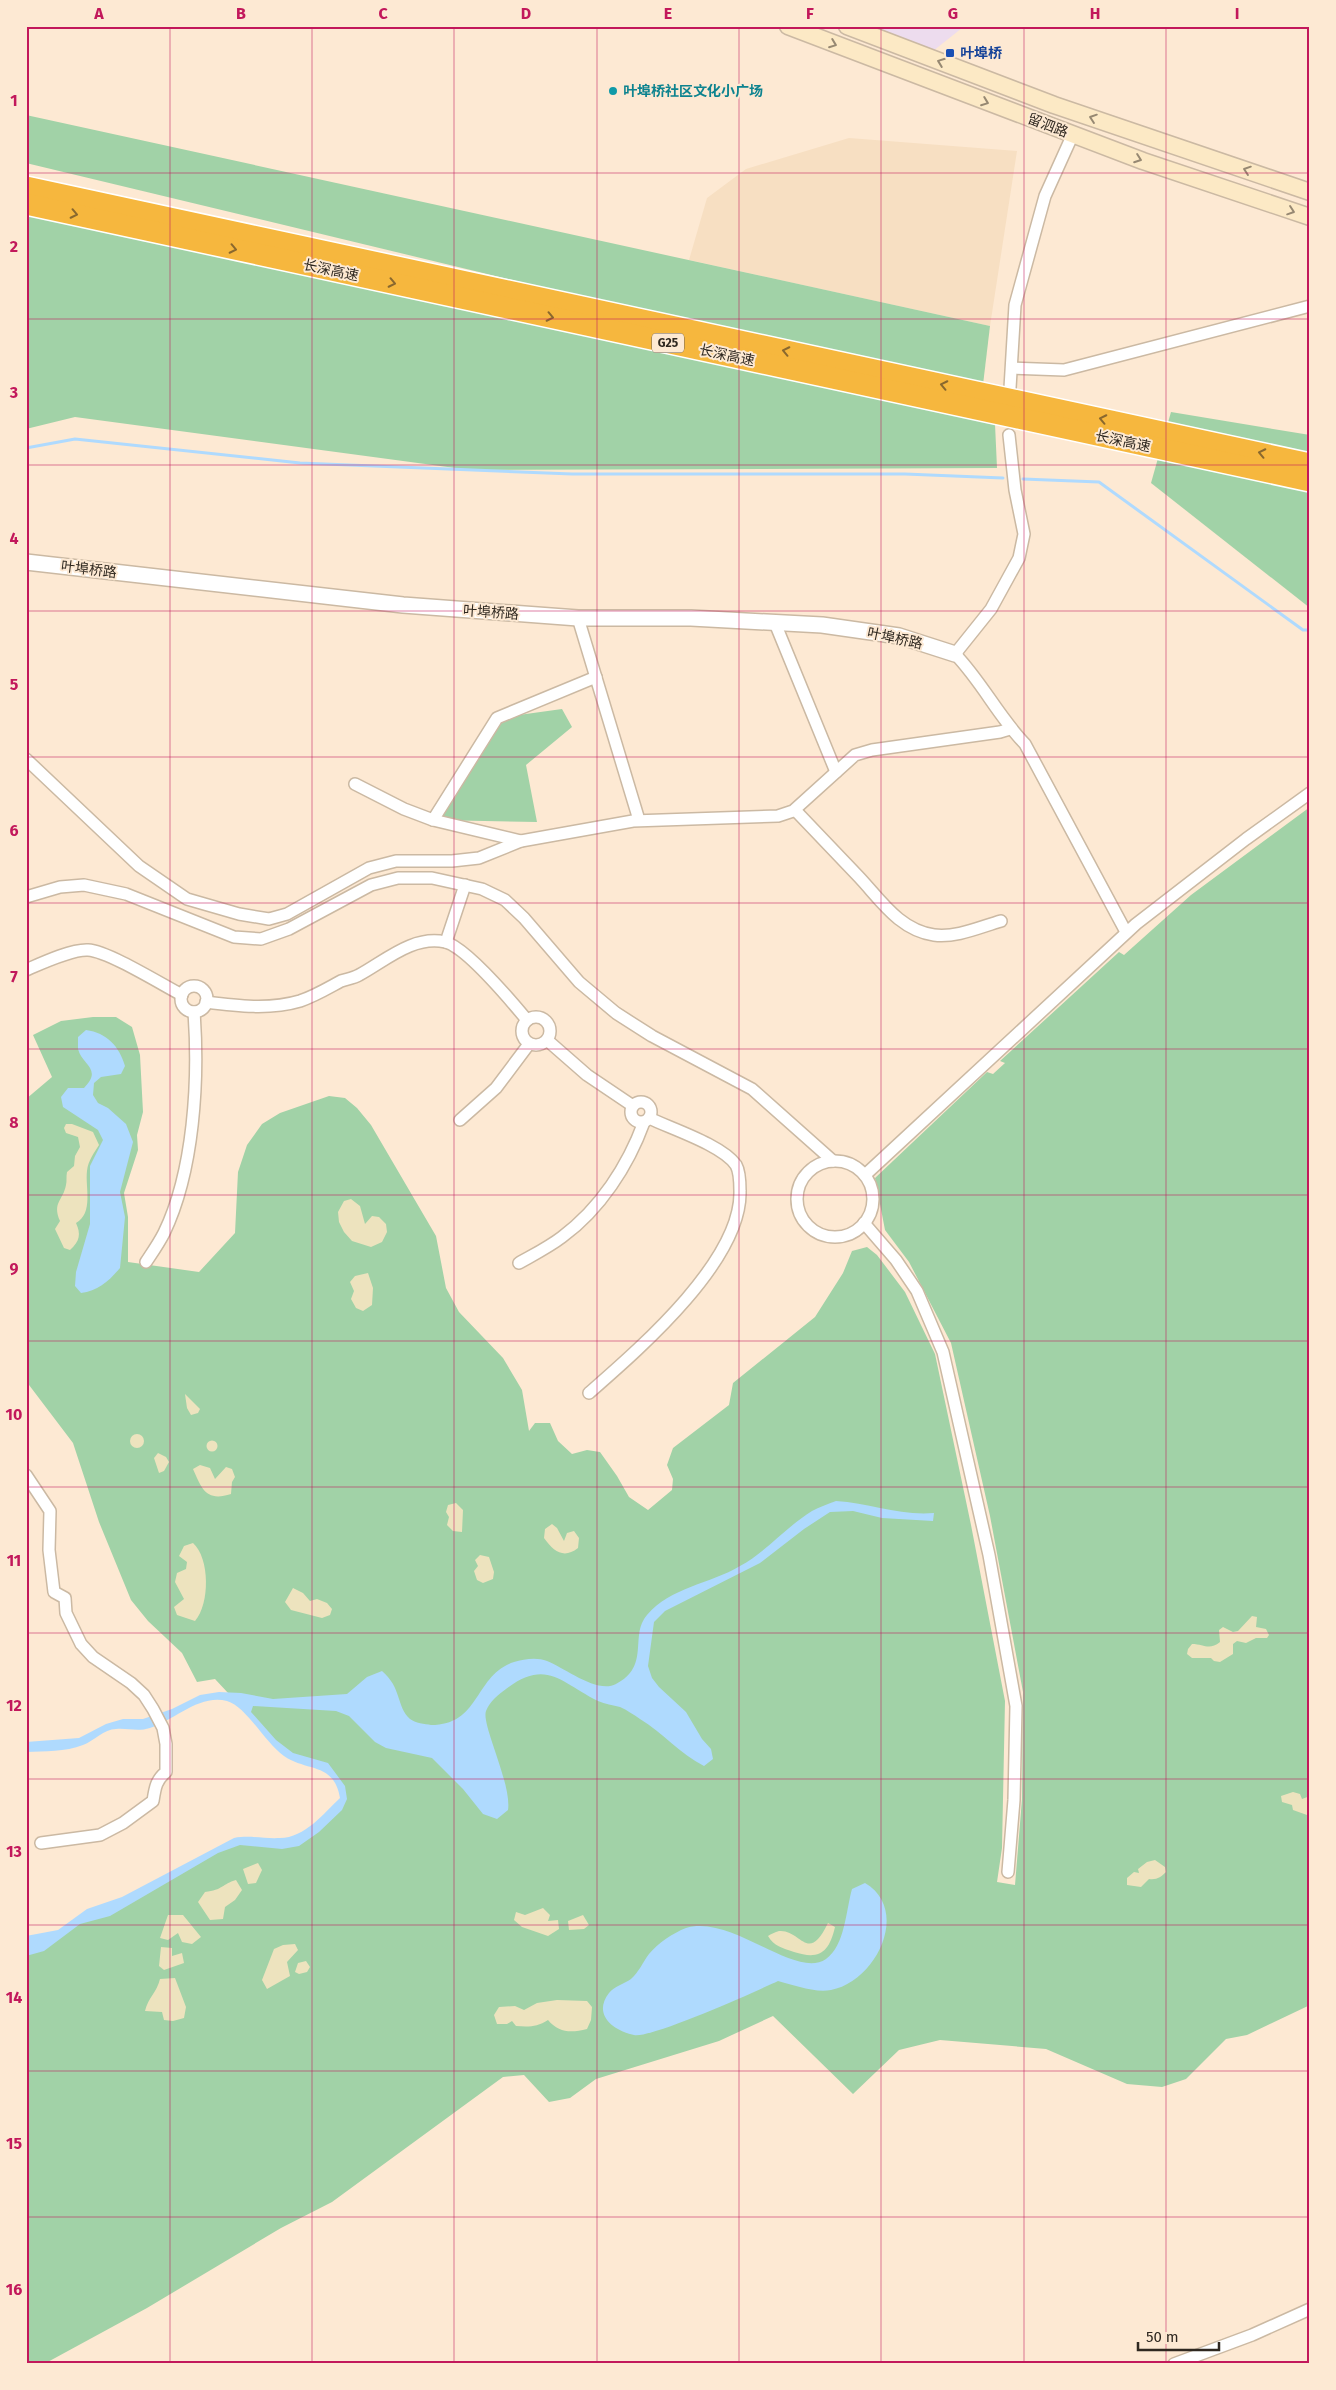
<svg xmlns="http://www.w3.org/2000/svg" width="1336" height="2390" viewBox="0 0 1336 2390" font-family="'Fira Sans','Noto Sans SC',sans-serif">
<rect width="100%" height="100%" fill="#fde9d3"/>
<path fill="#eddcee" d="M867,26H961L962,28L933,51Z"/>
<path fill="#f7dfc2" d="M849,138L1017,151L990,326L689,260L707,198L746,169Z"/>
<g fill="#a1d2a7">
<path d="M26,115L990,326L982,393L26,163Z"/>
<path d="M26,214L995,424L997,468L470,470L75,417L26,429Z"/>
<path d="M1171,412L1310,435V608L1151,483Z"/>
<path d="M562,709L572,727L526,765L537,822L433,820L497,718Z"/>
<path d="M1310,807V2005L1247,2035L1226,2039L1186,2079L1162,2087L1127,2084L1046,2049L940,2040L899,2050L853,2094L773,2016L719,2041L596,2079L570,2098L549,2102L524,2075L503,2077L332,2202L281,2228L147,2308L44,2364H26V1949L229,1845L293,1843L344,1798L338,1781L328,1769L283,1752L215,1679L197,1682L182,1653L148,1621L131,1600L99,1522L73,1443L26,1381V1099L52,1077L33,1035L61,1021L93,1017H116L132,1027L140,1055L143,1112L137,1135L138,1150L124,1193L128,1217V1262L199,1272L235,1233L238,1172L247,1145L262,1124L280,1113L329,1096L345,1098L357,1108L371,1125L436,1236L446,1288L459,1312L503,1358L522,1390L529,1431L535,1423H550L558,1441L572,1454L587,1450L600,1452L617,1476L629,1497L648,1510L672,1490L673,1479L667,1465L673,1448L729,1405L733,1383L815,1317L843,1273L852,1251L867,1247L877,1255L905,1292L935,1354L971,1525L1005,1701L1002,1848L997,1882L1015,1885L1022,1799L1023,1692L990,1516L951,1343L909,1262L885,1230L875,1178L987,1072L993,1074L1005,1063L1000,1061L1119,952L1124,955L1191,895Z"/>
</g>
<g fill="#ede3be">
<path d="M66,1124H72L93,1132L99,1145C94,1153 88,1161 87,1171C85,1187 94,1213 76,1223C81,1234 80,1241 70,1250L64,1248L55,1229L60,1221C52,1202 63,1201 66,1185C67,1181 66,1177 67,1172L74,1166L75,1156L80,1147L78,1137L66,1133L64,1128Z"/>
<path d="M351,1199L360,1206L365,1224L372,1216L379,1217L386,1224L387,1232L382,1242L371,1247L352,1241L344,1232L339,1222L338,1212L344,1201Z"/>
<path d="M368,1273L373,1288L372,1305L363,1311L356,1308L351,1299L354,1291L350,1282L355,1276Z"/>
<path d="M185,1394L200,1409L198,1413L191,1415L187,1408Z"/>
<circle cx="137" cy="1441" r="7"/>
<circle cx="212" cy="1446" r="5.5"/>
<path d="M158,1453L166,1457L169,1462L164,1471L159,1473L154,1458Z"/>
<path d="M200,1465L210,1468L215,1479L226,1467L232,1469L235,1477L232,1482L231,1494C206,1502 202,1489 193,1469Z"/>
<path d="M456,1503L463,1510L462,1532L453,1531L447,1525L449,1517L446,1512L448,1505Z"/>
<path d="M552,1524L557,1528L564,1541L567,1533L574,1531L579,1538L578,1548C564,1559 554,1552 544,1538L545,1529Z"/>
<path d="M193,1543C210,1558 210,1604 195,1621L177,1615L174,1607L184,1599L175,1582L177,1573L186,1569L187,1562L179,1556L184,1546Z"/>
<path d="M480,1555L489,1557L494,1572L493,1579L483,1583L477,1580L474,1571L478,1566L475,1560Z"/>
<path d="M293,1588L303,1593L310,1601L317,1599L327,1603L332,1609L330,1615L322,1618L291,1610L285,1602Z"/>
<path d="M1252,1616L1257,1617L1256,1627L1266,1629L1269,1635L1267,1638H1256L1246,1643L1237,1641L1233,1644V1654L1220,1662L1214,1661L1211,1658H1192L1187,1654L1188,1649L1192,1644C1204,1644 1209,1651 1220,1642L1219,1630L1223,1627L1233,1632L1238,1631Z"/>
<path d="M1293,1792L1300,1794L1302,1799L1310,1796V1812L1307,1815L1293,1810L1292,1805L1282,1802L1281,1796Z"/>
<path d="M1155,1860L1165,1867L1166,1872C1161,1877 1157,1880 1149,1879L1141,1887L1127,1885V1878L1134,1872L1139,1873L1138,1869L1147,1862Z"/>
<path d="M258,1863L262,1870L256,1883L248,1884L243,1869Z"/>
<path d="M236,1880L242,1890L235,1900L225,1907L223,1919L210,1920L198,1902L205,1892C223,1890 222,1884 236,1880Z"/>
<path d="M543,1908L550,1915L548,1921L558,1920L559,1929L548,1936L522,1927L514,1920L516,1912L525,1915Z"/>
<path d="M168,1915H183L201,1937L192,1944L182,1942L178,1933L168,1940L160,1938Z"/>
<path d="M583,1915L589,1925L584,1929L569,1930L568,1921Z"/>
<path d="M828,1923L835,1927C829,1953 819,1960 794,1952C782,1948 774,1946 768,1936C771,1934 775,1932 779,1931C801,1929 808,1965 828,1923Z"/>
<path d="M295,1944L298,1950L287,1962L290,1976L267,1989L262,1980L274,1949L283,1945Z"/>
<path d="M161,1947L172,1948V1956L182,1953L184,1963L164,1970L159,1966Z"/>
<path d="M306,1961L310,1967L307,1972L299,1974L295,1972L298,1963Z"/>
<path d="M175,1978L186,2007L184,2018L173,2021L164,2020L162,2012L145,2011C148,1998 157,1992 160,1979Z"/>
<path d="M557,2000L587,2001L592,2007L591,2020L587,2029C571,2033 559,2033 548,2020C537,2027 529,2027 516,2026L512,2021L507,2024H497L494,2015L499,2007L515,2006L524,2010L537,2003Z"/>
</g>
<g fill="#afdafe">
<path d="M86,1030C107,1033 119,1046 125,1066L121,1074L101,1077L94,1083L93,1095L98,1103L108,1108L126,1124L133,1142L120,1192L125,1217L120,1268C109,1281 98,1291 81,1293L75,1286L76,1272L90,1224V1166L103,1140L98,1130L63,1107L61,1097L68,1088H84C103,1069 82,1065 78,1049C78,1046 78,1040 78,1037Z"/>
<path d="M836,1501C870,1503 900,1516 934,1513L933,1521L882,1518L853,1511L830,1512L804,1529L760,1563L665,1611L654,1622L648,1666L652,1678L659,1687L686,1712L702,1739L711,1749L713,1759L704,1766C680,1754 663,1733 640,1719C634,1715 627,1710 620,1707C613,1705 605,1704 598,1701C561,1683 547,1658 506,1689C498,1695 490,1701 486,1711C481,1724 512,1784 508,1810L497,1819L483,1814L463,1789L432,1758L386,1748L375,1742L349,1716L336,1711L253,1706L251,1712L276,1740L293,1753L328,1763L345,1786L347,1799L342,1810L319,1832L299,1846L282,1849L240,1845L218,1853L110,1916L80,1924L44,1951L26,1956V1936L58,1930L87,1909L122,1897L234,1838C250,1835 264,1839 280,1838C305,1838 324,1813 340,1798C334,1762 307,1772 284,1756C265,1743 247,1707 227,1701C199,1694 175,1720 150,1728C138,1732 128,1728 116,1729C104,1729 94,1741 83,1745C65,1752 45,1751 26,1752V1742L79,1738L106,1724L123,1719H143L172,1709L200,1695L219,1692L241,1693L273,1699L347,1694L367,1677L382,1671C402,1688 396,1706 410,1719C415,1723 425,1724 431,1725C481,1725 474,1675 514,1662C524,1659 537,1657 547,1661C565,1668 597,1694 616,1684C651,1666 629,1636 647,1615C671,1587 710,1584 740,1566C766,1552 786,1527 812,1511C819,1507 828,1504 836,1501Z"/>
<path d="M865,1883C911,1910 876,1982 831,1990C814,1993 794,1985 778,1981C757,1991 650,2039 634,2035C614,2031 592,2015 609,1993C615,1986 624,1984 631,1979C639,1972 643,1962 649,1954C658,1943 673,1933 686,1928C732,1914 795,1980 826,1959C845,1946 846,1910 852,1889Z"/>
</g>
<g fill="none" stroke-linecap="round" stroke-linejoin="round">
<g stroke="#afdafe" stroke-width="3">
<path d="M26,448L75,439L300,463L572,474H905L1003,478"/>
<path d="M1023,479L1099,482L1303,630H1310"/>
</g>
<defs>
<g id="minor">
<path d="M1012,368L1064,370L1310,306"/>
<path d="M1010,388L1015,305L1045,196L1073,134"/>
<path d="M1009,435L1015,490L1024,534L1019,558L991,609L955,654C982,682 998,716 1025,744L1126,932"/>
<path d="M578,618L639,820"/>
<path d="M775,623L836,772"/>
<path d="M26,759L139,866L187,899L239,914L269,919L287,914L369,868L396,861H452L479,858L521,841L633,821L778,816L793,811L855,755L872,750L1000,732L1010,729"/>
<path d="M355,784L404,809L433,820L521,841"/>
<path d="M795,810C816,832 837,854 858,876C880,899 899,930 934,935C956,938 980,927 1001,921"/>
<path d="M433,820L497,718L596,677"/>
<path d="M26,897L60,887L84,885L126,894L234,937L261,939L289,929L371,885L398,878H432L482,889L505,900L524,918L579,982L616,1013L652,1036L752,1089L833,1161"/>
<path d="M446,942L465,885"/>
<path d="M26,970C42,963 72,949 88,950C108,951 161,984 182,995"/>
<circle cx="194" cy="999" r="13"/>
<path d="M206,1002C237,1006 270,1010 300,1001C315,996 328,988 341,981C347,979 354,978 359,975C385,961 413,935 445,942C466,947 512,1002 527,1020"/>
<circle cx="536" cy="1031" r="14"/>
<path d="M547,1040L587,1075L633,1106"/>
<circle cx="641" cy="1112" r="10"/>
<path d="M460,1120L496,1088L529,1044"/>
<circle cx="835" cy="1199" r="38"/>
<path d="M865,1175L1136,924L1246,839L1310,793"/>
<path d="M864,1223L896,1260L917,1291L943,1352L989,1555L1016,1706L1014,1800L1008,1872"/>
<path d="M146,1262C152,1253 159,1243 164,1233C194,1171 199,1080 194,1012"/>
<path d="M519,1263C533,1255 549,1247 562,1237C600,1209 628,1166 644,1122"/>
<path d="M589,1393C638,1350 742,1261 740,1191C740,1183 740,1172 736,1165C722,1145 672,1129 649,1118"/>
<path d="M26,1475L50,1511L49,1550L54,1592L65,1598L66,1613L81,1644L93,1657L131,1683L144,1695L153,1709L163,1728L166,1744V1772C156,1780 155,1788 153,1801L123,1823L100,1835L41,1843"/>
<path d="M1174,2364L1252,2335L1310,2309"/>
</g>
<path id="tertiary" d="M26,562L403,605L578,618H691L822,625L899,636L955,654"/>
<g id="secondary">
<path d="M788,26L1143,161L1310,217"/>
<path d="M847,26L1054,105L1310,192"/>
</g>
<g id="motorway">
<path d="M26,187L1310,464"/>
<path d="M26,204L1310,481"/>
</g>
</defs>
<use href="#minor" stroke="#cbb9a3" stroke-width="14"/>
<use href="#tertiary" stroke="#cbb9a3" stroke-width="18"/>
<use href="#secondary" stroke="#cbb9a3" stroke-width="19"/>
<use href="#motorway" stroke="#fff" stroke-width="24"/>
<use href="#minor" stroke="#fff" stroke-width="11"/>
<use href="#tertiary" stroke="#fff" stroke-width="15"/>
<use href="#secondary" stroke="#fce9c5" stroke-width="16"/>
<use href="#motorway" stroke="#f6b73e" stroke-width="21"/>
</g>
<defs><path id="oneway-chevron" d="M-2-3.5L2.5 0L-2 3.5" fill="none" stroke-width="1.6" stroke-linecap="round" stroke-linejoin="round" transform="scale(1.25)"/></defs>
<g stroke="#968872">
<use href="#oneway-chevron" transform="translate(833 44) rotate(21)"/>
<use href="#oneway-chevron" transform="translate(941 62) rotate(-159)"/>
<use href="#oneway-chevron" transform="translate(985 102) rotate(21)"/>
<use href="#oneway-chevron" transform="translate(1093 118) rotate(-161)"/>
<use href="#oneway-chevron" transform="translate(1138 159) rotate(20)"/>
<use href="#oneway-chevron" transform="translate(1247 170) rotate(-161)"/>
<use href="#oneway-chevron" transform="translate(1291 211) rotate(19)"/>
</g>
<g stroke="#89682e">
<use href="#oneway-chevron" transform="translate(74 214) rotate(12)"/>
<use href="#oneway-chevron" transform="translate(233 249) rotate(12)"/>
<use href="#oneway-chevron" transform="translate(392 283) rotate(12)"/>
<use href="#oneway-chevron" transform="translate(550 317) rotate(12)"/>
<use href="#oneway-chevron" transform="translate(786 351) rotate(-168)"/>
<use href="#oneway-chevron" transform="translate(944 385) rotate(-168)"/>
<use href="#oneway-chevron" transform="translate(1103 419) rotate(-168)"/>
<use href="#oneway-chevron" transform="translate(1262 453) rotate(-168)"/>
</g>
<path fill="none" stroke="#c2185b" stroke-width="1" stroke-opacity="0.55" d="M170,26V2364M312,26V2364M454,26V2364M597,26V2364M739,26V2364M881,26V2364M1024,26V2364M1166,26V2364M26,173H1310M26,319H1310M26,465H1310M26,611H1310M26,757H1310M26,903H1310M26,1049H1310M26,1195H1310M26,1341H1310M26,1487H1310M26,1633H1310M26,1779H1310M26,1925H1310M26,2071H1310M26,2217H1310"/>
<rect fill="#1a4fb4" stroke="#fde9d3" stroke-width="2" x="945" y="48" width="10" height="10" rx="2.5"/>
<circle fill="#0f9aa8" stroke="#fde9d3" stroke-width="2" cx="613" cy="91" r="5"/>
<g text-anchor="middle" stroke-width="4" stroke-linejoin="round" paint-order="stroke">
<rect fill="#fde9d3" stroke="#6d6256" stroke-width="1" x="652" y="333.5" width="32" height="19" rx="4"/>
<g font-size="12" font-weight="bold" fill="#2f2820">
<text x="668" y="347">G25</text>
</g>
<g font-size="14" font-weight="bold" fill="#164399" stroke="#fde9d3" text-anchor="start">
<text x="960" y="58">叶埠桥</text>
</g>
<g font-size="14" font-weight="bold" fill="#0d838f" stroke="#fde9d3" text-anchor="start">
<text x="623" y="96">叶埠桥社区文化小广场</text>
</g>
<g font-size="14" fill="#2f2820" stroke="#fde9d3">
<text transform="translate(1048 125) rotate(21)" y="5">留泗路</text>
<text transform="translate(331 270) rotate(12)" y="5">长深高速</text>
<text transform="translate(727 355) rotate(12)" y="5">长深高速</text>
<text transform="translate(1123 441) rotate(12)" y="5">长深高速</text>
<text transform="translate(89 569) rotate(7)" y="5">叶埠桥路</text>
<text transform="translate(491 612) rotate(4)" y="5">叶埠桥路</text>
<text transform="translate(895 638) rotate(12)" y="5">叶埠桥路</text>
</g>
</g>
<rect width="1336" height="2390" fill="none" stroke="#fde9d3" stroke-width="55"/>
<path d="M1138 2342v8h81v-8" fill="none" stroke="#2f2820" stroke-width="2.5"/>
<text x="1146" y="2342" font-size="15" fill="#2f2820" stroke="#fde9d3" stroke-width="4" paint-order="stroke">50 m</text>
<rect x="28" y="28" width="1280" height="2334" fill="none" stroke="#c2185b" stroke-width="2"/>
<g font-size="16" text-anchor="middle" font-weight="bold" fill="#c2185b">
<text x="99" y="19">A</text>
<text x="241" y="19">B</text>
<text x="383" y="19">C</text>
<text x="526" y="19">D</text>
<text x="668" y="19">E</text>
<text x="810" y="19">F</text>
<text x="953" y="19">G</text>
<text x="1095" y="19">H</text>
<text x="1237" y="19">I</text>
<text x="14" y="106">1</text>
<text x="14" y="252">2</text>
<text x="14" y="398">3</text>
<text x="14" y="544">4</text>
<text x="14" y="690">5</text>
<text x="14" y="836">6</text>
<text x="14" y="982">7</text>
<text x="14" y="1128">8</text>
<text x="14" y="1274">9</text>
<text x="14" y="1420">10</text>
<text x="14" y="1566">11</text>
<text x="14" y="1711">12</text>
<text x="14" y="1857">13</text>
<text x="14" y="2003">14</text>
<text x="14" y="2149">15</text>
<text x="14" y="2295">16</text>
</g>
</svg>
